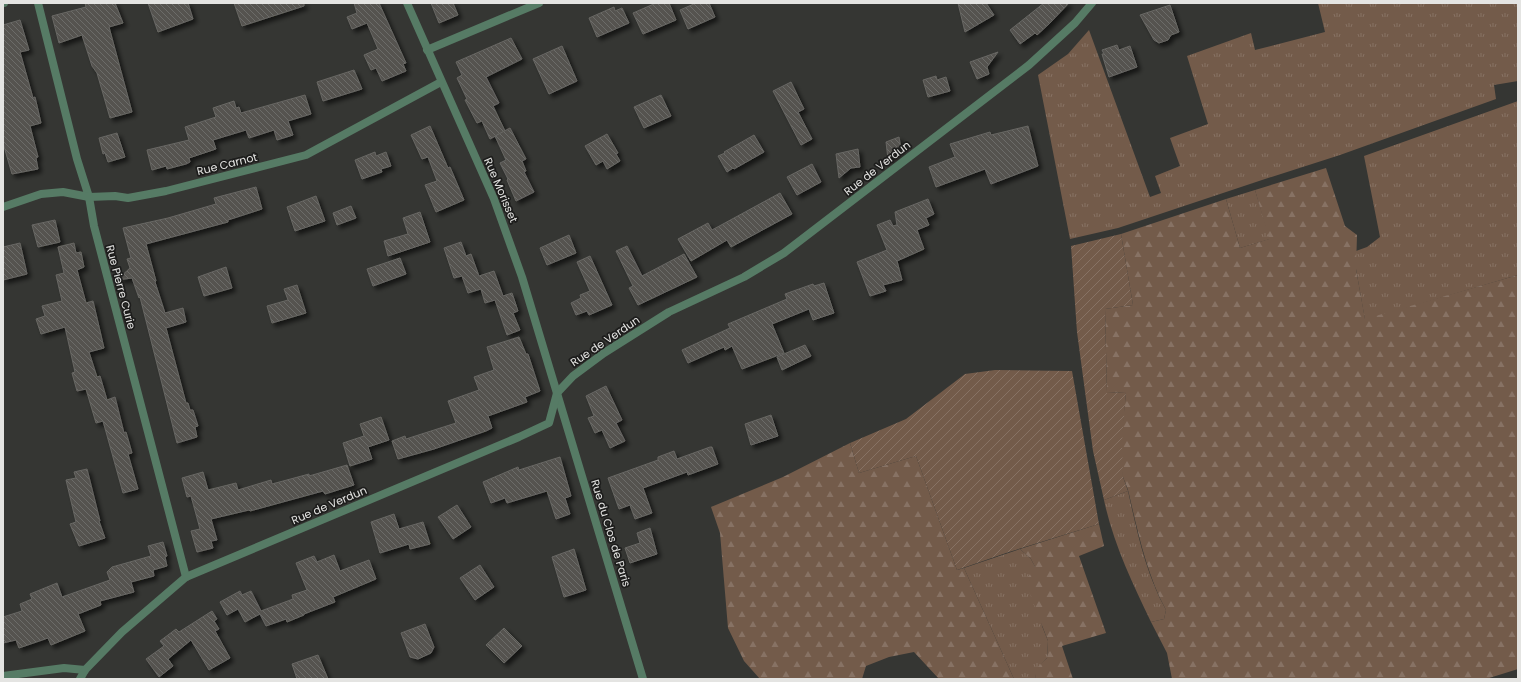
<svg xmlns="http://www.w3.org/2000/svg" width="1521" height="682" viewBox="0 0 1521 682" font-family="Poppins,sans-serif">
<defs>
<pattern id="grass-tufts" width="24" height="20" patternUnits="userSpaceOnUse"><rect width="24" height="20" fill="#735b4a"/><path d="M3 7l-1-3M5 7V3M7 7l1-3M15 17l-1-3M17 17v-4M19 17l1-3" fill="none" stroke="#877264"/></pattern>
<pattern id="forest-firs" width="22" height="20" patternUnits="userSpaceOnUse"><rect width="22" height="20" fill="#735b4a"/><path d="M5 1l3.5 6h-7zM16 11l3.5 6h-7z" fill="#877264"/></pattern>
<pattern id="garden-furrows" width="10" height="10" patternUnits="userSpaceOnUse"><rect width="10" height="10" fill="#735b4a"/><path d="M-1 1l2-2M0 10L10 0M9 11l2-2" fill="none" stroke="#877264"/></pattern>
<pattern id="building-back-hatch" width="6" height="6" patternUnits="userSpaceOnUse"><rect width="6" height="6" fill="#545350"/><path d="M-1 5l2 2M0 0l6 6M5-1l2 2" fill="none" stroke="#6c6c69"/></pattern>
<filter id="shadow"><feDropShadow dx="3.5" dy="3.5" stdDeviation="2" flood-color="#0009"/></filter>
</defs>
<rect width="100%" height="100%" fill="#353633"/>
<g fill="url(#grass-tufts)">
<path d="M1318,3H1518V81L1494,85L1496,99L1340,155L1265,179L1118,228L1070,239L1038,75L1068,54L1089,30L1150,197L1161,193L1155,176L1180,166L1170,138L1208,124L1187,56L1251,33L1255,50L1325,32Z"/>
<path d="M1518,101V275L1365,320L1356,269V251L1367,247L1380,237L1364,156Z"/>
<path d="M1255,190L1270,239L1240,248L1226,199Z"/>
<path d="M1128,491C1137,532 1146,574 1166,610L1164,619L1151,622C1132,582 1113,543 1104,500Z"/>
<path d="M1020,549L1031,559L1035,567L1042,626L1048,641L1047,658L1037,669L1035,679H1014L964,568Z"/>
</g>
<g fill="url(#forest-firs)">
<path d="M1326,168L1345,226L1357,235L1356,269L1365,319L1518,275V669L1486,679H1172L1167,653L1151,622L1164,619L1166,610C1147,575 1138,533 1129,494C1128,488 1125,483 1123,477C1118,452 1124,417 1126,392L1107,393L1105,309L1133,305L1121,234L1226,199L1240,248L1269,239L1255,190Z"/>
<path d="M850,443L859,473L916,456L957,570L964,568L1014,679H939L914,652L889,657L866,666L862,679H760L744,661L728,628L720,533L711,507L783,477Z"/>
<path d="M1099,524L1104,546L1079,556L1106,633L1062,646L1073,679H1035L1036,669L1047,658L1048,641L1025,581L1035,567L1031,559L1020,549Z"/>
</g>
<g fill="url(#garden-furrows)">
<path d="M1121,234L1133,305L1105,309L1107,393L1126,392L1122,442L1123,477L1128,491L1104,500L1093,451L1077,332L1071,246Z"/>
<path d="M995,370L1072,371L1099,524L1009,552L957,570L916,456L859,473L850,443L906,419L965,374Z"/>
</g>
<g fill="url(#building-back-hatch)" stroke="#686763" filter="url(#shadow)">
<path d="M85,3H115L123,23L109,27L132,112L110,118L97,73L92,66L82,35L59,43L52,16L86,7Z"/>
<path d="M148,3H188L193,19L158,32Z"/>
<path d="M234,3H304V6L242,26Z"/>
<path d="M354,3H379L406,63L403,64L406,71L382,81L376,68L371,70L364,55L378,49L367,23L352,29L347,17L357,13Z"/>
<path d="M431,3H453L458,15L439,23Z"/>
<path d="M656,3H669L676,20L643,34L633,13Z"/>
<path d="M696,3H709L715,17L688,29L680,10Z"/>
<path d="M958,3H986L994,15L965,32Z"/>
<path d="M1044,3H1069L1049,24L1037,35L1035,33L1020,44L1010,30Z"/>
<path d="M1170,5L1179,32L1171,35L1168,40L1159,43L1154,40L1140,15Z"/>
<path d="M614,7L615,11L622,8L629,23L597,37L589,18Z"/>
<path d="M20,20L29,50L20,52L33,98L35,97L41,123L30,126L38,157L36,158L38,169L12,174L3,143V25Z"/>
<path d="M511,38L522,59L486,77L499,103L493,106L505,131L490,139L482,121L477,123L465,100L467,99L457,78L462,75L456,62Z"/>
<path d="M1117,45L1119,50L1130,46L1137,67L1109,77L1102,54H1104L1102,50Z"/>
<path d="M562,46L577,81L549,94L533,59Z"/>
<path d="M998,52L987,67L989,74L977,79L970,62Z"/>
<path d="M354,70L362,89L323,101L317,82Z"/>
<path d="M936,76L937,80L946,77L950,91L928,97L923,80Z"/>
<path d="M791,82L804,109L798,112L812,139L801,145L773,91Z"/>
<path d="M305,95L311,114L288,121L293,135L277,140L274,130L249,138L246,130L213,140L216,149L189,158L190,162L186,164L167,169L166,166L152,170L147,150L189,140L185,127L216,117L213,108L234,101L236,108L239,107L241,113Z"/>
<path d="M661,95L671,116L644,128L634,107Z"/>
<path d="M430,126L448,168L450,167L464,200L436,212L425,185L437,181L428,157L422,159L411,135Z"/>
<path d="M1028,126L1038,166L991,184L985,169L936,187L929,167L955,157L950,144L990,132L991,135Z"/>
<path d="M510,128L526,159L522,161L526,171L524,172L534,192L516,201L507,180L508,179L500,163L506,160L495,136Z"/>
<path d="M117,133L125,157L108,162L105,153L103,154L99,138Z"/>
<path d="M607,134L618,153L616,154L620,161L607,169L603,161L596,165L585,146Z"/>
<path d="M754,135L764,152L734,169L733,168L727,172L718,156L725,153L724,152Z"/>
<path d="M899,137L901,149L888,159L886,142Z"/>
<path d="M858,149L860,167L851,168L839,178L836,154Z"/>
<path d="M375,152L376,156L386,152L391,166L381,169L382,172L362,179L355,160Z"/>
<path d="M812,164L821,182L797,195L787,177Z"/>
<path d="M256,187L262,209L228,220V222L146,244L156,281L155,282L165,313L183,308L186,322L166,328L186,403H188L190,410H193L198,426L195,427L197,437L177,443L140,297L139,298L132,278L117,280L130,268L127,259L131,258L123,228L168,218L216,204L214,198Z"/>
<path d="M780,193L792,214L731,247L727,240L691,261L678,239L708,223L712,230Z"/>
<path d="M316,196L325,221L295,231L287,207Z"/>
<path d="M928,199L934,214L926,218L929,225L917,230L924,249L897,261L902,280L883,285L886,291L870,296L857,262L887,250L877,225L890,220L893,226L897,225L895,212Z"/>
<path d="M351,206L356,218L337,225L333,213Z"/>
<path d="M420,212L430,242L388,256L384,241L408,234L403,218Z"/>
<path d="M55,220L60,242L38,247L32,225Z"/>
<path d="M569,235L576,253L547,265L540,248Z"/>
<path d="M461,242L466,256L471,254L479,276L494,271L503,296L512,293L518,311L513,313L520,330L507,335L495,300L485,303L481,289L468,293L462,276L454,278L444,248Z"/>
<path d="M20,243L27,274L3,280V247Z"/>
<path d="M74,243L76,253L81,252L84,267L77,270L86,303L93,301L104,348L89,352L97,377L100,376L107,400L115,397L124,433L126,432L132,453L128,454L138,489L123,493L103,421L96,423L86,389L77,391L72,373L75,372L65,327L41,334L36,319L45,316L42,306L62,301L56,275L64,273L58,247Z"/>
<path d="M627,246L642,276L684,254L697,277L638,305L629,288L633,286L616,251Z"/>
<path d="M590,256L612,305L589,315L587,311L576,315L571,303L581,298L580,295L590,291L577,262Z"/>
<path d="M400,258L406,274L373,286L367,269Z"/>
<path d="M226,267L232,288L204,296L198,277Z"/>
<path d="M824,283L834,313L813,320L809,309L772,324L784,353L742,369L732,346L725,350L724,347L688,363L682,350L730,328L728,324L787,299L785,294L813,284L814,286Z"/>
<path d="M297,285L306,313L272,323L267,306L288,300L284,289Z"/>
<path d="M519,337L526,354H528L540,391L525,397L527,402L488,416L492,428L486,431L434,449L398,459L392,441L405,436L406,439L456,423L448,401L479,390L474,377L494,370L487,347Z"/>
<path d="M805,345L811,356L782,370L777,357Z"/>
<path d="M606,386L622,420L616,423L625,441L610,448L602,430L595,433L588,418L594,416L586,396Z"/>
<path d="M771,415L778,436L751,445L745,424Z"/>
<path d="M381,417L389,440L368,447L372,459L350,466L343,443L364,436L360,424Z"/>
<path d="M710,447H712L718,464L688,475L687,472L643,488L652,513L635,519L630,505L619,509L608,478L658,460V457L674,451L677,459Z"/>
<path d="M560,457L571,496L565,498L570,514L556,519L547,491L507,503L505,498L491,503L483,482L518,467L519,470Z"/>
<path d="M347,465L354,485L325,494L323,491L250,511L249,510L211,519L217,540L211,541L213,548L197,552L191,531L200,529L191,496L187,497L182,478L203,472L208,490L236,483L238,490L271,480L272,484L309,474V476Z"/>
<path d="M87,469L100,521H99L105,538L79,546L70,524L76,522L66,480L76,478L74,472Z"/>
<path d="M457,505L471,527L453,539L438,517Z"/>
<path d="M394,514L399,529L423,522L430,544L410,549L409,544L380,553L371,522Z"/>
<path d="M650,528L657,554L630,563L625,548L640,543L637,533Z"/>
<path d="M163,542L167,556L165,557L167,566L153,570L154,576L131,582L134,592L100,601L101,605L78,614L85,631L51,645L48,638L19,648L16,640L3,643V617L22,611L20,604L32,599L30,594L57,583L62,597L110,580L107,572L112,567L151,556L148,546Z"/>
<path d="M574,549L586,590L564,597L552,557Z"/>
<path d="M334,555L340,571L369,560L376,579L333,597L335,602L304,614V615L287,622L286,619L266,626L260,614L245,622L238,609L227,615L220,602L240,591L242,595L251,591L261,611L293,599L292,595L307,590L296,563L314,556L317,562Z"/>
<path d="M480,565L494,587L475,600L460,578Z"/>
<path d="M212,611L217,619L214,621L219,629L215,631L230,658L209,670L191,640L168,659L173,666L159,677L146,659L164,646L160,641L176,629L179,632Z"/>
<path d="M425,624L434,647L431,653L418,659L410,657L401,633Z"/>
<path d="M504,628L522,646L504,663L486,645Z"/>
<path d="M318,655L328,679H297L292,664Z"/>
</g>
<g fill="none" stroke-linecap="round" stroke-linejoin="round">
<g stroke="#567b65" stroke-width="8">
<path d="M3,3H4"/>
<path d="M38,3L77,159L89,197L94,226L186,577"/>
<path d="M407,3L494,199L522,277L643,679"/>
<path d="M427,50L539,3"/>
<path d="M3,207L41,194L63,192L89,197L115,196L128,198L166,191L306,155L441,82"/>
<path d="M3,676L64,668L85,670"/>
<path d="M80,679L85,670L122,632L186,577L519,437L549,423L557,393L573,376L604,353L669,312L744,277L784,253L1029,65L1075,23L1092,3"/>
</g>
</g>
<g text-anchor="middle" stroke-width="3.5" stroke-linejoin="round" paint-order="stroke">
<g font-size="11" fill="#e4e4e2" stroke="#1d1d1c">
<text transform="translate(227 164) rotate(-14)" y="4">Rue Carnot</text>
<text transform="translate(877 168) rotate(-38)" y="4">Rue de Verdun</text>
<text transform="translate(501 190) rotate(67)" y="4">Rue Morisset</text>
<text transform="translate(121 287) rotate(75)" y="4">Rue Pierre Curie</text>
<text transform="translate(605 341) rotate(-34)" y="4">Rue de Verdun</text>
<text transform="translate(329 505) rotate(-23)" y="4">Rue de Verdun</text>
<text transform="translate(611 533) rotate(73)" y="4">Rue du Clos de Paris</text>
</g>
</g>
<rect width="1521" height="682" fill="none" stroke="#e4e4e2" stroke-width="8"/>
</svg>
